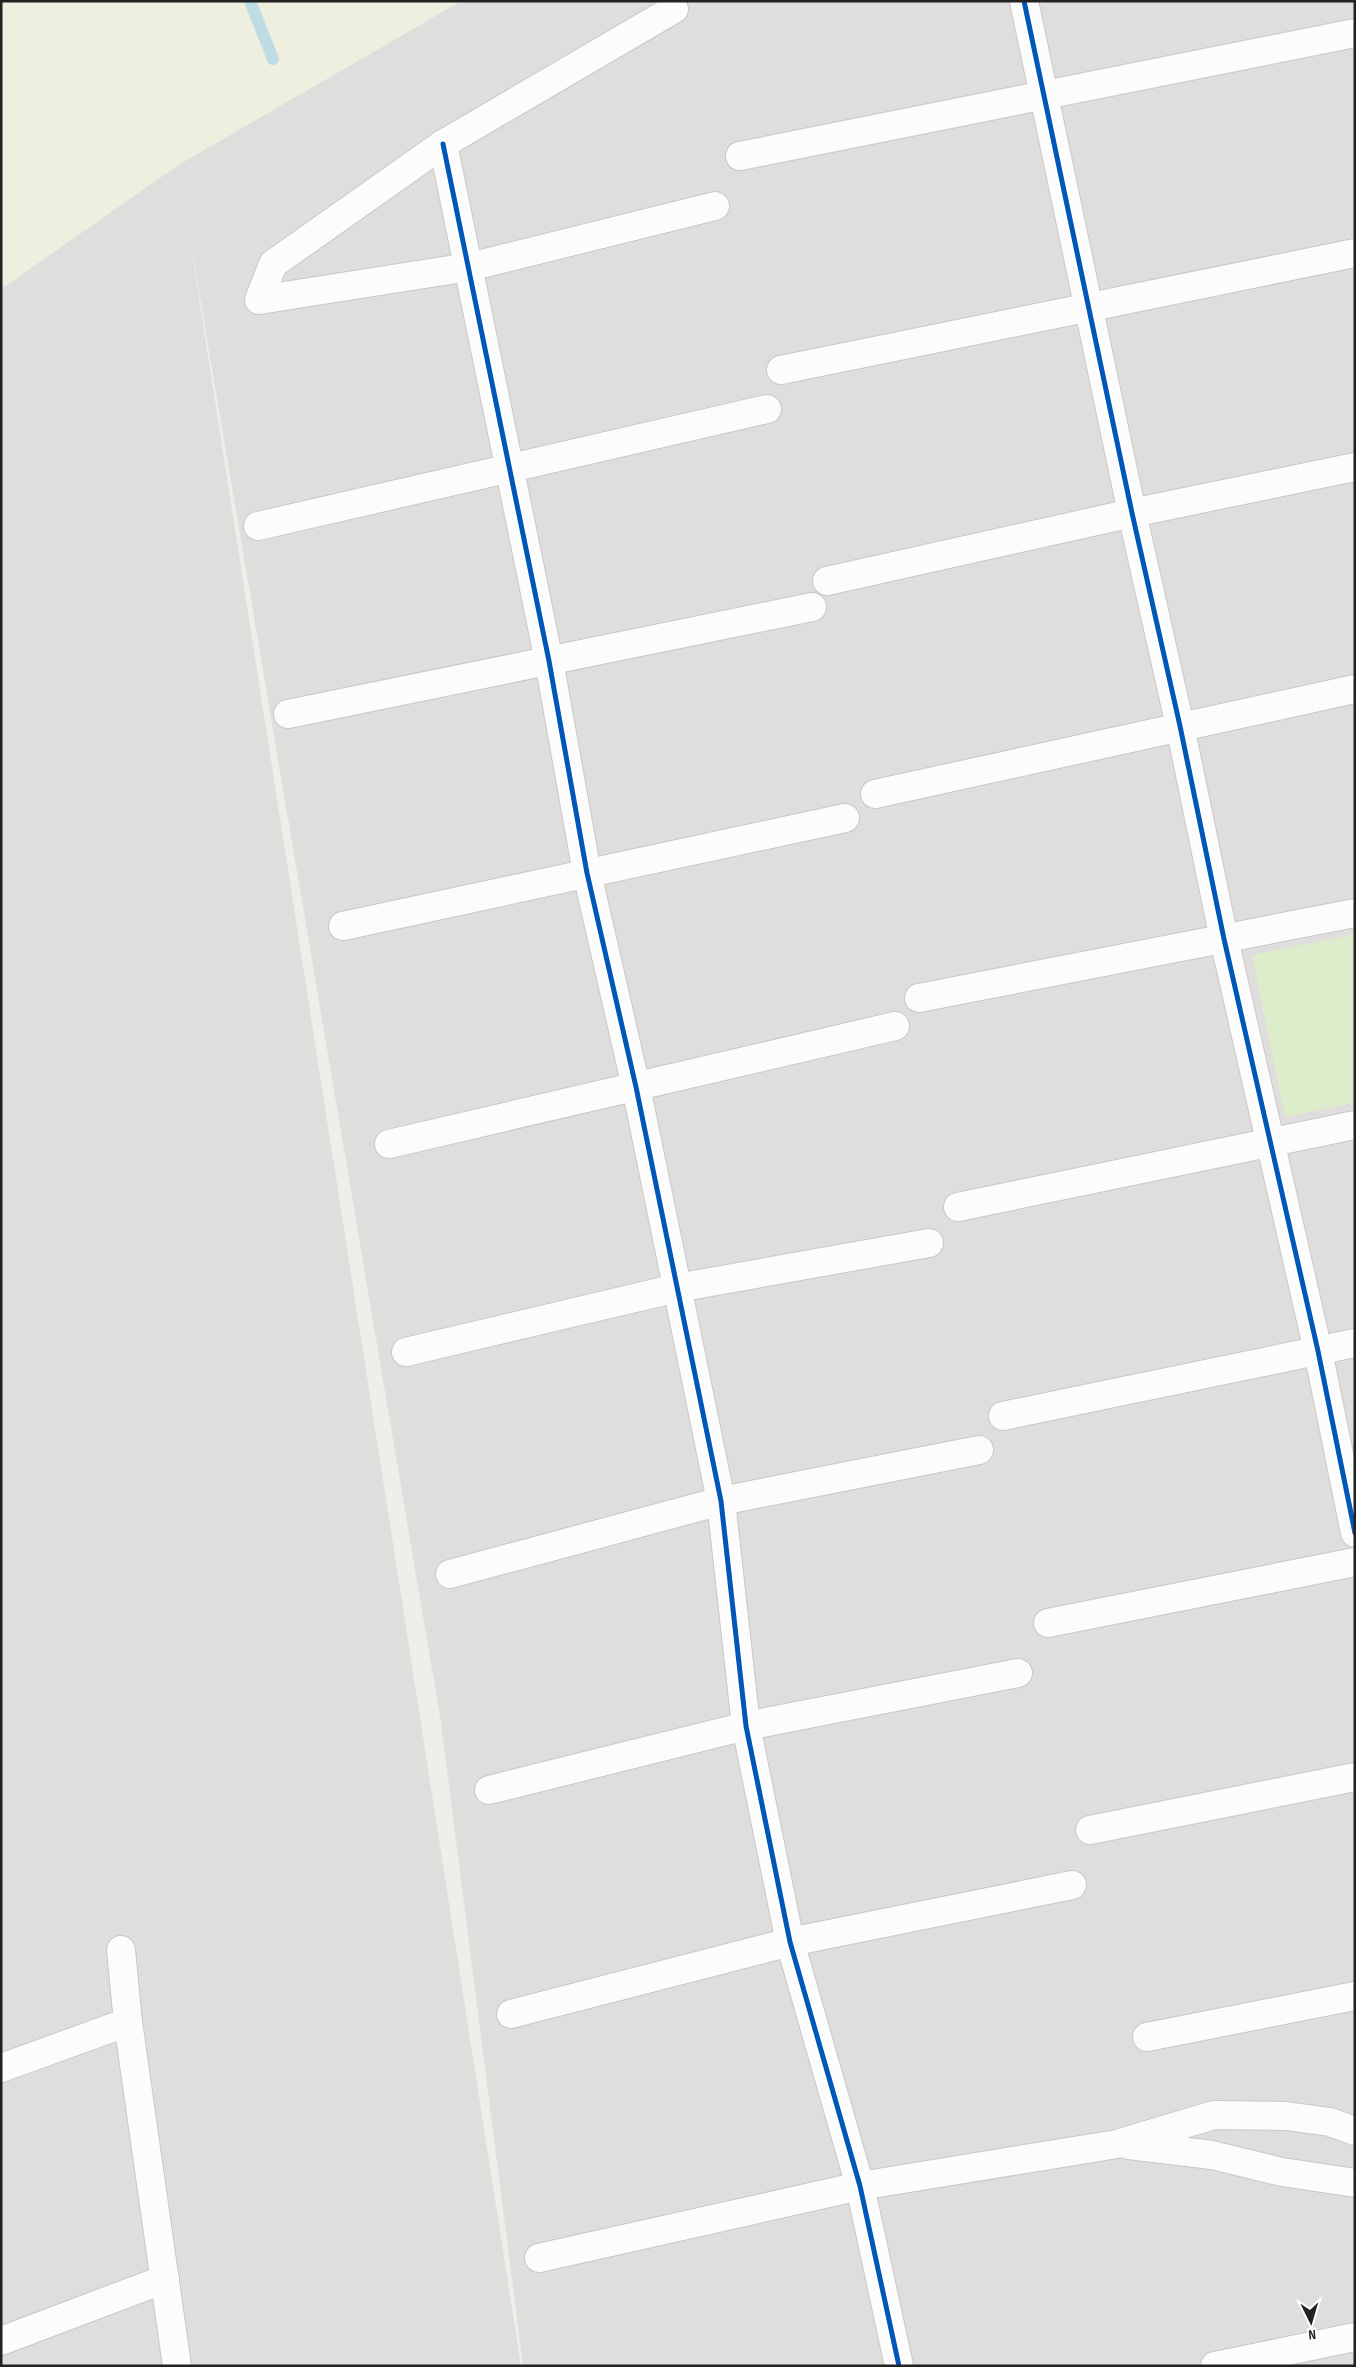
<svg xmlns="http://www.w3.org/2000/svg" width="1356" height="2367" viewBox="0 0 1356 2367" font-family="'Sofia Sans Condensed',sans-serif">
<rect width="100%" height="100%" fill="#f0eeeb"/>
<path fill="#dfdedc" d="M461,1H1355V2366H523L441,1723L188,227L521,2366H1V289L178,165Z"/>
<path fill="#efefdf" d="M1,1H461L178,165L1,289Z"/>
<path fill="#ddeccb" d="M1355,934V1103L1285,1117L1252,955Z"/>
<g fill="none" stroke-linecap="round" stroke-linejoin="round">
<path stroke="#bfdbe3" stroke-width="12" d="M250,1L273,59"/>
<defs>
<g id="minor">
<path d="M1024,1L1132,513L1180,726L1224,939L1318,1351L1355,1533"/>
<path d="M674,9L443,144L273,264L259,300L469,267L715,206"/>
<path d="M443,144L549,661L587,873L636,1087L721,1501L746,1726L790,1942L860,2186L899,2366"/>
<path d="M740,156L1355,33"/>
<path d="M781,370L1355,253"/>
<path d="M258,526L767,409"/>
<path d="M827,581L1132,513L1355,467"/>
<path d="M288,714L812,607"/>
<path d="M875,794L1355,689"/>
<path d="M343,926L845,818"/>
<path d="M919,998L1355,913"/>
<path d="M389,1144L895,1026"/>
<path d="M958,1207L1355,1125"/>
<path d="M406,1352L677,1288L929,1243"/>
<path d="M1003,1416L1355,1343"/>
<path d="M450,1574L721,1501L979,1450"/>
<path d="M1048,1623L1355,1562"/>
<path d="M489,1790L746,1726L1018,1673"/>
<path d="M1090,1830L1355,1777"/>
<path d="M121,1950L128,2022"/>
<path d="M511,2014L790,1942L1072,1885"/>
<path d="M1147,2037L1355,1996"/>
<path d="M1,2068L128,2022L177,2366"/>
<path d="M1129,2145L1212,2155L1282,2172L1355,2183"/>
<path d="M539,2258L860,2186L1117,2144L1214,2115L1286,2116L1330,2122L1355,2131"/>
<path d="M1,2341L165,2279"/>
<path d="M1215,2366L1355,2337"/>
</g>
</defs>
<use href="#minor" stroke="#c9c8c7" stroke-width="30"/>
<use href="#minor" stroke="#fdfcfc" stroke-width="28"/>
<defs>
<g id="cycleway">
<path d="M1024,1L1132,513L1180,726L1224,939L1318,1351L1355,1533"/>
<path d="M443,144L549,661L587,873L636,1087L721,1501L746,1726L790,1942L860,2186L899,2366"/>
</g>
</defs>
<use href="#cycleway" stroke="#fff" stroke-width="8"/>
<use href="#cycleway" stroke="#0057b8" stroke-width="5"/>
</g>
<rect width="1356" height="2367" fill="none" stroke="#222222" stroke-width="5"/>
<g transform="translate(1311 2322) rotate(175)" stroke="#ffffff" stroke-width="4" paint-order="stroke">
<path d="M0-4L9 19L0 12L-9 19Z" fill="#222222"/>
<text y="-8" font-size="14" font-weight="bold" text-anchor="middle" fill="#222222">N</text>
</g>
</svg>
